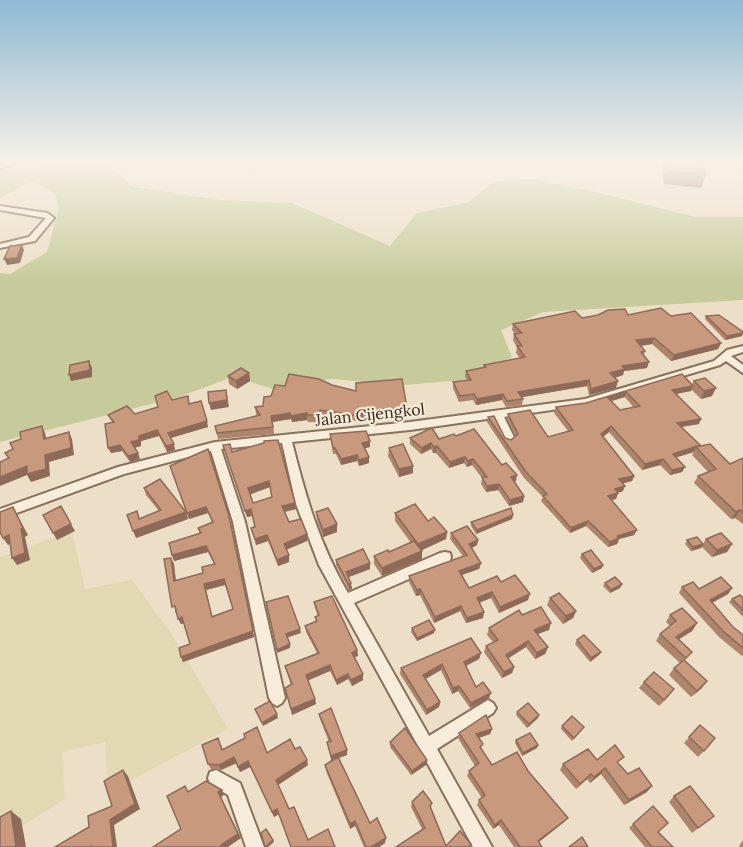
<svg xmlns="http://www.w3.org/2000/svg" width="743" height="847" viewBox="0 0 743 847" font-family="Lora,serif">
<rect width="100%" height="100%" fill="#eddfc7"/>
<path fill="#e2d8b4" d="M72,531L85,589L132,580L170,632L228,729L108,792L105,742L62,752L65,799L0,840V557Z"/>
<path fill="#c7cb9b" d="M52,163H113L115,171L133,187L220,200L292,203L390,246L417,213L469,202L494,181L532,179L591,191L695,217H743V300L543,312L501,330L512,357L473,379L405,385L331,379L280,391L233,377L179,397L0,442V273L10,274L47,252L59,208L55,193L32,181L0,198V166L24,168Z"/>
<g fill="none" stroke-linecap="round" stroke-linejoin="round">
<defs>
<g id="minor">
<path d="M7,163H17L0,168V164Z"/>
<path d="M0,206L47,213L54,218L35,241L0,248V244L29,237L46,218L0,210Z"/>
<path d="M743,346V352L731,356L743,365V373L726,361L720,365L585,405L504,417L515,439L510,443L506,442L494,418L410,430L292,442C306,498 319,543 348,593L440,553L445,552L450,553L451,557L450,561L354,603L429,736L483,703L488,700L493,703L496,708L493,713L437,749L492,847H473L423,755L419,754L418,746L319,565L296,504L282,443L221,449L245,522L285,698L282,703L277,706L272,703L269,698L233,522L211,451L124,474L0,519V509L118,467L215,442L410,422L585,399L714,361L727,350Z"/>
<path d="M216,770L240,783L264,847H246L228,795L210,784L208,778L210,772Z"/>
</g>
</defs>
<use href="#minor" stroke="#88715d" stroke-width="4"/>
<use href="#minor" fill="#f8edda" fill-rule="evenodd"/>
</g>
<g fill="#ad846c" fill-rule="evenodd">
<path d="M661,163H702L706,175L701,188L664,184Z"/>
<path d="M628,315L671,316L721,343L718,349L671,361L652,344L640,346L645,351L644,356L647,368L624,371L623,375L614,378L616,388L589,395L587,386L522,397L523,399L522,405L506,407L502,400L476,405L473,400L459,402L453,388V382L467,380L465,377L466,371L483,368L484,365L520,358L516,353L517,347L513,340L514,334H515L512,330L513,324L582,318Z"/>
<path d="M706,316L742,336L725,340L705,319Z"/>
<path d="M249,373L250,381L237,389L229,384L228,376Z"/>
<path d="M682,374L692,384L694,381L712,396L701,399L692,390L691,391L676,394L699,424L681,427L700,446L730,464L743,458V524L735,518L731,519L694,483L698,476L708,472L692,455L694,452L676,457L685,467L682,472L670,475L660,465L642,470L609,432L603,437L634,476L632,481L623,483V491L618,493L616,499L611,500L637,530L634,535L619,539L617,544L608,547L586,526L570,533L541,501L543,497L524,478L487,422L488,417L505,438L511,440L516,436L507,419L508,414L548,437L568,431L554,413L556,407L586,403ZM625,397L634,408L620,410L611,401Z"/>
<path d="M332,385L407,408V414L385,415V418L363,419V422L320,416L319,422H308L307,420L292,422L291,419L273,422L274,434L218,439L215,426L257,416L256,414L255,407L263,406L271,396L285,386Z"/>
<path d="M172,400L190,403L208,427L171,438L175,450L167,452L159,436L141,441V446L134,448L140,459L130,462L122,451L111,453L112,422L108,415L135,414L158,407Z"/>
<path d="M330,434L370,447L365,448L369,463L359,466L357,461L341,465L336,454H333Z"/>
<path d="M456,436L502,465L516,481L514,482L524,496L523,502L509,506L498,490L486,492L481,484L482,478L472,465L467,467L464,463L449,468L436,453H433L431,449L421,454L410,444V438L439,439Z"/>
<path d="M223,445L295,503L296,509L285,512L289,522L307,541L286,550L289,562L278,566L268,541L256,545L251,528L255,527L252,516L247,517ZM270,487L272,497L253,503L250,494Z"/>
<path d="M389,448L413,473L399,477L388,456Z"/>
<path d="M208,449L254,637L183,662L181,657L190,644L184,623L181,624L177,612L175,613L174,564L176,580L203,573L214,564L208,552L174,561L172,555L200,534L198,528L212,522L208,513L189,519L170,466ZM225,585L233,609L212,616L206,590Z"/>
<path d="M144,488L186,512L188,519L136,538L139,519L159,511L146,495Z"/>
<path d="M316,512L337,524V532L323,537L317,520Z"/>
<path d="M395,513L428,521L447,532L446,539L421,550L422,559L382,576L374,564V556L389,552L411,543L395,521Z"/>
<path d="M513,515L512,519L476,534L471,526V522Z"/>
<path d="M451,533L478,540L477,545L472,548L481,563L479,569L462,575L469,588L501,582L528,600L499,613L491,598L479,603L484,612L483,618L466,623L460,611L434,623L420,595L416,596L409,582V576L463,556L450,539Z"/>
<path d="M706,539L732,544L727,552L712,557L702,547L701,548L691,551L685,544L687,540L703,544Z"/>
<path d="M582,554L602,568L592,573L580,558Z"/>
<path d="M336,560L370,563V569L349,577L352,589L349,590L336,565Z"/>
<path d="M605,583L622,584L620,588L610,593L603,586Z"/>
<path d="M682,587L699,589L732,588L728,594L712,603L733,627L743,635V655L742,656L719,637L679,593Z"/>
<path d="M550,598L576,611L573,618L563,624L547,605Z"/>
<path d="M743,598V617L729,602L732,599Z"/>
<path d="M314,602L357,650L358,656L355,657L363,674V680L352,686L348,679L337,685L330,671L308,680L315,699L316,704L292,715L285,688L291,685L285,666L317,653L306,632L305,626L316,622L315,617L318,616L315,608Z"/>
<path d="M522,615L549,630L537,634L548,647L545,654L535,659L526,647L508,658L514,667L512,673L502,678L484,652L486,646L493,642L487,635L489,628Z"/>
<path d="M670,615L697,623L692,631L678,640L692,652L685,660L702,688L691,697L669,675L674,668L680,663L656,641L660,634L670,626L666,622Z"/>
<path d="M412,628L434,633L417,641L411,632Z"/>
<path d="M577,640L601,652L599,655L590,662L575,644Z"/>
<path d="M481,653L479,659L466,666L476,687L489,698L470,708L458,691L452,694L441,670L425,679L440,702L439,707L426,715L400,674L401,668Z"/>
<path d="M644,682L669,696L659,706L639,688Z"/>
<path d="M517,712L538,718L527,728L516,715Z"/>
<path d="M319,714L347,750V755L339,758L370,823L385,843L379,847H364L355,826L350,829L326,771L325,765L331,760L327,742H329L320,719Z"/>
<path d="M700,725L704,751L698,757L684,743Z"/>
<path d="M562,726L582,730L572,741L561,729Z"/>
<path d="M492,729L490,734L479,738L482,750L492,765L528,771L564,822L539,842L542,847H514L499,825L493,829L477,805L479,800L482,798L467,776L469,771L475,766L458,738L459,733Z"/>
<path d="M516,740L538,745L537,748L522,756L515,743Z"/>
<path d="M390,742L426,765L411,775L390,747Z"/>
<path d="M221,744L223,750L267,753L295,749L308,765L278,785L289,809L308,840L335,847H291L279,814L274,817L250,767L240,772L236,763L221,770L211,769L208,764Z"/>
<path d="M597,760L619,764L628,774L647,792L624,805L601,774L590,783L587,779L576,789L560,770L563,764Z"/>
<path d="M674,796L707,821L692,833L669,802Z"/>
<path d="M412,802L431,808L446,846L471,844L470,847H396L422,829L411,807Z"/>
<path d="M653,806L658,832L673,847H645L629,828Z"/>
<path d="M743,840V847H740L739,846Z"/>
</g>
<g fill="#8d6b58">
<path d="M22,245L24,250L20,263L7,265L4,259Z"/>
<path d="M743,333L742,336L725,340L727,336Z"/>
<path d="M654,338L652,344L634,347L636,340Z"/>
<path d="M721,343L718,349L671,361L674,355Z"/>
<path d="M89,361L92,368V377L71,381L69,375Z"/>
<path d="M649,362L647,368L624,371L623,375L608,380L610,373L622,366Z"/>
<path d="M249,373L250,381L237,389L236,381Z"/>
<path d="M589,380L587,386L517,398L518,392Z"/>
<path d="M618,381L616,388L589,395L591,389Z"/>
<path d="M693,386L691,391L670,395L672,390Z"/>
<path d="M716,388L712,396L701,399L704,391Z"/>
<path d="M226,390L229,407L211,410L209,403Z"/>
<path d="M626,392L625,397L605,403L607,397Z"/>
<path d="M503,394L502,400L476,405L477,399Z"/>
<path d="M290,413L291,419L272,422L271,416Z"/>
<path d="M307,413V420L292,422L291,416Z"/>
<path d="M701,419L699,424L674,428L677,423Z"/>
<path d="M207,421L208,427L170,438L168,433Z"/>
<path d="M42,426L45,433L48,446L44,439Z"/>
<path d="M611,426L609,432L599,440L601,434Z"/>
<path d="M157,430L159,436L141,441V446L133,448L131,442L139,436Z"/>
<path d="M69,432L72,439L74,455L49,462L50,476L31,482L27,475L0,486V477L27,466L45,455Z"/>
<path d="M370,441V447L362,449V443Z"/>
<path d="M431,443V449L421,454L422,448Z"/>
<path d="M174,444L175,450L167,452L166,446Z"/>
<path d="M120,445L122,451L111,453L108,448Z"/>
<path d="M700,445L698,449L696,447L694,452L671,459L673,454Z"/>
<path d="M437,446L436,453H433L434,447Z"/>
<path d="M138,453L140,459L130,462L128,456Z"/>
<path d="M357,455V461L341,465V459Z"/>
<path d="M369,457V463L359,466V460Z"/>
<path d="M465,457L464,463L449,468L450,462Z"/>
<path d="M473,459L472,465L467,467L468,461Z"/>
<path d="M663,459L660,465L642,470L645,464Z"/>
<path d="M413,466V473L399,477V469Z"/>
<path d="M685,467L682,472L670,475L672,470Z"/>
<path d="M517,475L516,481L510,483L511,477Z"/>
<path d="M634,476L632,481L617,485L619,479Z"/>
<path d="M269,481L270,487L249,495L248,488Z"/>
<path d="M499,484L498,490L486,492L487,486Z"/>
<path d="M625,486L623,491L613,494L615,489Z"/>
<path d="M618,493L616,499L606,501L608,496Z"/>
<path d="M524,496L523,502L509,506L510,500Z"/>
<path d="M295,503L296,509L283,512L282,506Z"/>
<path d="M13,507L28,535L25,537L30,560L17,565L12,558L21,529Z"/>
<path d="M206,507L208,513L189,519L187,513Z"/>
<path d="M251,509L252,516L247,517L245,511Z"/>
<path d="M740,510L735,518L731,519L736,512Z"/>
<path d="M186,512L188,519L136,538L133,531Z"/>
<path d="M513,515L512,519L476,534L477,530Z"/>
<path d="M229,516L254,637L183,662L181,657L253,631Z"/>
<path d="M588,521L586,526L570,533L571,528Z"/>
<path d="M71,524L75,531L57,540L53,533Z"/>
<path d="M337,524V532L323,537V530Z"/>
<path d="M637,530L634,535L619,539L617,544L608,547L610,542L617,536Z"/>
<path d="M447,532L446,539L418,552V544Z"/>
<path d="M307,534V541L285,550L284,544Z"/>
<path d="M9,535L14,542L8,545L3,538Z"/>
<path d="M267,535L268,541L256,545L255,539Z"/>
<path d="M478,540L477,545L468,550L469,544Z"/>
<path d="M703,544L701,548L691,551L693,547Z"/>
<path d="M732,544L727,552L712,557L717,550Z"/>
<path d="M206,546L208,552L174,561L172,555Z"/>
<path d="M422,551V559L382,576V568Z"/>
<path d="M289,555V562L278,566L277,560Z"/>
<path d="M171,558L174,564L176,586L174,581Z"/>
<path d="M370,563V569L346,578V572Z"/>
<path d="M481,563L479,569L458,576L459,571Z"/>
<path d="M603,565L602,568L592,573L594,569Z"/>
<path d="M224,579L225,585L206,590L213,622L204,584Z"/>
<path d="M351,583L352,589L349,590V585Z"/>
<path d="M622,584L620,588L610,593L611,590Z"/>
<path d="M732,588L728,594L706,606L710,600Z"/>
<path d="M420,589V595L416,596L417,590Z"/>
<path d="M492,592L491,598L475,604L477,598Z"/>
<path d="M530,594L528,600L499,613L500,607Z"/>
<path d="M461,606L460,611L434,623L435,617Z"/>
<path d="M576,611L573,618L563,624L566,616Z"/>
<path d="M484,612L483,618L466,623L467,618Z"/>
<path d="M182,617L185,623L181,624L178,619Z"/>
<path d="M551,623L549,630L532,636L534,630Z"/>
<path d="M697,623L692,631L671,644L676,637Z"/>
<path d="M300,629L301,633L286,638V634Z"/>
<path d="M435,630L434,633L417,641V638Z"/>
<path d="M528,641L526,647L504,661L506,655Z"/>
<path d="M290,644V648L277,653V650Z"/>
<path d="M548,647L545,654L535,659L537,653Z"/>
<path d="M357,650L358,656L352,658V653Z"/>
<path d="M601,652L599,655L590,662L591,658Z"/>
<path d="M481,653L479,659L463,667L464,662Z"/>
<path d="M442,664L441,670L422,681L423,675Z"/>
<path d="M330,665V671L307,681L306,675Z"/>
<path d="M514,667L512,673L502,678L504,672Z"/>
<path d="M348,674V679L337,685L336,680Z"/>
<path d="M363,674V680L352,686L351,680Z"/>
<path d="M707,681L702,688L691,697Z"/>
<path d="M459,686L458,691L452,694L453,688Z"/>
<path d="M491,693L489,698L470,708L471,703Z"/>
<path d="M315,699L316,704L292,715L291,709Z"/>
<path d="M440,702L439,707L426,715L427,710Z"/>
<path d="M277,714L278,718L263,726L262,723Z"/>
<path d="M539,715L538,718L527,728L529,724Z"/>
<path d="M492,729L490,734L475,739L476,734Z"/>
<path d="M538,745L537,748L522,756L523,753Z"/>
<path d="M347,750V755L331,760V756Z"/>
<path d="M234,757L237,763L221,770L219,765Z"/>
<path d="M307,760L308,765L278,785L276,780Z"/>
<path d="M427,760L426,765L411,775L412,771Z"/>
<path d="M248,761L250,767L240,772L238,767Z"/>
<path d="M605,768L601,774L590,783L594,777Z"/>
<path d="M123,770L128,776L140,809L114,825L117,847H113L110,820Z"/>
<path d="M591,774L587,779L576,789L580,784Z"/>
<path d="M652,786L647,792L624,805L629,800Z"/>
<path d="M222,790L224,795L221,797L241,838L228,847H222L218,792Z"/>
<path d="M277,809L279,814L274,817L272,812Z"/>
<path d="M11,811L21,819L26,847H16Z"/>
<path d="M568,818L564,822L535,845L538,841Z"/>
<path d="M501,820L499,825L493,829L495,825Z"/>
<path d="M355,821V826L350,829V824Z"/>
<path d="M386,838L385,843L379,847H371Z"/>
<path d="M273,840L274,842L268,847H265Z"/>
</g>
<g fill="#c9997e" stroke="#8d6b58" stroke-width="1.5" fill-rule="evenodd">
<path d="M667,163H702L706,175L668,171Z"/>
<path d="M22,245L17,258L4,259L10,246Z"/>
<path d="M661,308L671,316L691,313L721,343L674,355L654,338L636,340L645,351L641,352L649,362L622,366L625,369L610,373L618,381L591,389L589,380L518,392L523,399L507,401L503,394L477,399L474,394L460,396L453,382L471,380L466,371L486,367L484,365L525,357L517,346H522L514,334L522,333L513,324L575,311L582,318L598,315L608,310L625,309L628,315Z"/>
<path d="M719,315L743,332V333L727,336L706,316Z"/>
<path d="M89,361L90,370L69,375L70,365Z"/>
<path d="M241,368L249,373L236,381L228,376Z"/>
<path d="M289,374L319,379L332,385L356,391V383L402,379L407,408L384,409L385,411L362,413V416L320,410L319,415H307V413L291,416L290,413L271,416L273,427L217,433L215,426L260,415L255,407L263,406L264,397L271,396L275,385L285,386Z"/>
<path d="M682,374L693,386L672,390L701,419L677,423L700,445L673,454L685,467L672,470L663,459L645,464L611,426L601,434L634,476L619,479L625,486L615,489L618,493L608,496L637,530L617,536L619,538L610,542L588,521L571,528L543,496L547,494L526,472L488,417L494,416L505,438L511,440L518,434L508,414L530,410L548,437L573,430L556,407L586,403ZM626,392L640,406L620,410L607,397Z"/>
<path d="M705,378L716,388L704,391L694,381Z"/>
<path d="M226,390L227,400L209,403L208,392Z"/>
<path d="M167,391L172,400L188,396L189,404L201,401L207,421L168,433L174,444L166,446L157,430L139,436V440L131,442L138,453L128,456L120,445L108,448L105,424L114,422L108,415L127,406L135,414L158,407L155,396Z"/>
<path d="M42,426L44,439L69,432L71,448L45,455L46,469L27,474V466L0,477V462L9,458L5,453L13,449L10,443L21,439L20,432Z"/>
<path d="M432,428L439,439L454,434L456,436L474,429L502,465L506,463L517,475L511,477L524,496L510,500L499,484L487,486L482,477H487L473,459L468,461L465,457L450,462L437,446L434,447L431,443L422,448L410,438Z"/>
<path d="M366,431L370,441L362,443L369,457L359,460L357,455L341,459L335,448H333L330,434Z"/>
<path d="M278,440L295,503L282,506L289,522L301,519L307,534L284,544L289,555L277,560L267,535L255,539L251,528L255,527L251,509L245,511L223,445L230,444L232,452L264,443V441ZM269,481L272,497L253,503L248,488Z"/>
<path d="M403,444L413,466L399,469L389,448Z"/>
<path d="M710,444L730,464L743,458V513L740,510L736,512L698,476L716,469L696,447Z"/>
<path d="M208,449L229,516L253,631L181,657L179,648L190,644L182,617L178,619L175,606L172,607L171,602L164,559L171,558L174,581L203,573L202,567L215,564L206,546L172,555L169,543L201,533L198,528L213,522L206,507L187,513L170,466ZM224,579L233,609L212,617L204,584Z"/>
<path d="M160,479L186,512L133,531L127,515L137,511L139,519L161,510L144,488Z"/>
<path d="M415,504L428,521L434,517L447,532L418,544L395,513Z"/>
<path d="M61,506L71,524L53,533L43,515Z"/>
<path d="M13,507L23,528L21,529L25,553L12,558L9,535L3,538L0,532V512Z"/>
<path d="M328,508L337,524L323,530L316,512Z"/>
<path d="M511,508L513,515L477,530L471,522Z"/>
<path d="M467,526L478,540L469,544L481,563L459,571L469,588L497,576L501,582L515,575L530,594L500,607L492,592L477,598L484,612L467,618L461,606L435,617L420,589L417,590L409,576L467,555L451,533Z"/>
<path d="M721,533L732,544L717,550L706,539Z"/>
<path d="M697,537L703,544L693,547L687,540Z"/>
<path d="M414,541L422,551L382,568L374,556L388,550L389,552Z"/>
<path d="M363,549L370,563L346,572L351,583L349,585L336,560Z"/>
<path d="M591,550L603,565L594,569L582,554Z"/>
<path d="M615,577L622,584L611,590L605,583Z"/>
<path d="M721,577L732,588L710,600L733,627L743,635V648L723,631L682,587L693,582L699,589Z"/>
<path d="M559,593L576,611L566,616L550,598Z"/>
<path d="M740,595L743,598V610L732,599Z"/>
<path d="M288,596L300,629L286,634L290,644L277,650L266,602Z"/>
<path d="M332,596L357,650L352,653L363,674L351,680L348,674L336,680L330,665L306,675L315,699L291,709L285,688L292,684L285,666L319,653L305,626L317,621L315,617L319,615L314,602Z"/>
<path d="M541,607L551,623L534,630L548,647L537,653L528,641L506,655L514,667L504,672L486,646L498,640L489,628L519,610L522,615Z"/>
<path d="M682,608L697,623L676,637L692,652L686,658L660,634L676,621L670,615Z"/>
<path d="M429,620L435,630L417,638L412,628Z"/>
<path d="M584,635L601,652L591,658L577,640Z"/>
<path d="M471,638L481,653L464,662L476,687L483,682L491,693L471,703L459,686L453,688L442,664L423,675L440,702L427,710L401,668Z"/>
<path d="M684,660L707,681L697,691L674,668Z"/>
<path d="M654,672L674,689L664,700L644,682Z"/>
<path d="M270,701L277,714L262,723L255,709Z"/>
<path d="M528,703L539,715L529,724L517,712Z"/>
<path d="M331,708L347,750L331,756L327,742L331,741L319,714Z"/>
<path d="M486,715L492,729L476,734L483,744L480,747L492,765L517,752L528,771L568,818L538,841L542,847H520L501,820L495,825L479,800L485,795L469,771L479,763L459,733Z"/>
<path d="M572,716L584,727L574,738L562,726Z"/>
<path d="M700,725L715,738L704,751L689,737Z"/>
<path d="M257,727L267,753L290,739L295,749L300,747L307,760L276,780L289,809L294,807L308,840L328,829L335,847H291L277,809L272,812L248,761L238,767L234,757L219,765L208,764L202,745L218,738L222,750L245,738L244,734Z"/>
<path d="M405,728L427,760L412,771L390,742Z"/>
<path d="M530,733L538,745L523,753L516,740Z"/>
<path d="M615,745L624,757L617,762L628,774L639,768L652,786L629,800L605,768L594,777L591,774L580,784L563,764L588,749L597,760Z"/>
<path d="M338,757L370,823L377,818L386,838L371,847H366L355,821L350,824L325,765Z"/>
<path d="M123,770L135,804L110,820L113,847H91V846L90,847H55L89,827L88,816L112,806L104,781Z"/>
<path d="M206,781L222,790L218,792L238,834L221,845L222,847H153L181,829L167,796L185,786L188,792Z"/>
<path d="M690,786L714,816L698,828L674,796Z"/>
<path d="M423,791L432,803L430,806L446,846L460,831L471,844L468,847H396L425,828L412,802Z"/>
<path d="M653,806L668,823L658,832L673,847H652L633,824Z"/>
<path d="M11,811L16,847H0V817Z"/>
<path d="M266,829L273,840L265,847L261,833Z"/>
<path d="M582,837L588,847H569Z"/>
</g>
<linearGradient id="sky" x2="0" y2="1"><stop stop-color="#8eb9d5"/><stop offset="0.58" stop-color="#f7f1e6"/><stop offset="1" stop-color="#f7f1e6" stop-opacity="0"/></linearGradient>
<rect width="743" height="281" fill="url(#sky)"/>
<g text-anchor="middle" stroke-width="4.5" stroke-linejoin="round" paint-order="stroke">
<g font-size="16" fill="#382a20" stroke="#f4ead6">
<text transform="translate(370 414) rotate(-6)" y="6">Jalan Cijengkol</text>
</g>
</g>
</svg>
